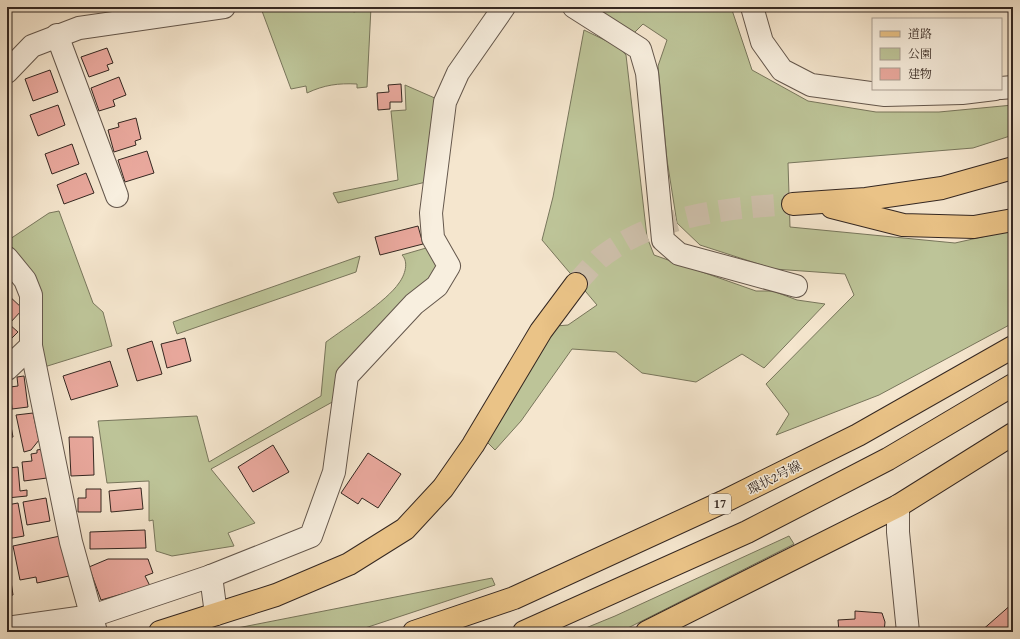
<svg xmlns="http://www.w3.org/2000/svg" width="1020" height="639" viewBox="0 0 1020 639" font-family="'Gentium Book Plus','Noto Serif JP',serif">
<rect width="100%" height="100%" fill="#f5e6ce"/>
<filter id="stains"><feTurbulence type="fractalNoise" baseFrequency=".005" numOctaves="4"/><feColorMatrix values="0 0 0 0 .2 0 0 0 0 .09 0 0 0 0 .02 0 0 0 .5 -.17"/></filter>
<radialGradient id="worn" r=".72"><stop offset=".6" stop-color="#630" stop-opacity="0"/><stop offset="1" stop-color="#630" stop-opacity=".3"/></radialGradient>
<g fill="#bdc498" stroke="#78765c">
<path d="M287,7H345L354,12L371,7L367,87L357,88V84C338,83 324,85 307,93L306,86L291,89L262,11Z"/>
<path d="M586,7H731L752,70L808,101L876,112H939L1013,105V135L973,148L788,163L790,227L955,243L1013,230V323L879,395L776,435L789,414L766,384L854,295L845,274L774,269L700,245L677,223L667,160L658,66L667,40L643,24L632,35Z"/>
<path d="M584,30L619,47L626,55L647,237L654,255L756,291H773L797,300L825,304L764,368L742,354L696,382L642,373L616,352L572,349L521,421L495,450L486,441L556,326L568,325L597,305L542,240L553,197Z"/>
<path d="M405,85L437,99L426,182L338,203L333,193L398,180L391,111L406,110Z"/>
<path d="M59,211L93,303L103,312L112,346L41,368L25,263L7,246V241L49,213Z"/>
<path d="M424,241L439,272L336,400L211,469L255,523L228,533L234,546L172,556L156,551L153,520L149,521V481L107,483L98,421L197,416L209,462L321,396L326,342C345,328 387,301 399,283C405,275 409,262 402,255L426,248Z"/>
<path d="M360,256L356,272L177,334L173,322Z"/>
<path d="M789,536L794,544L626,629L619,632H576L615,616Z"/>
<path d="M492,578L495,585L353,632H217Z"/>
</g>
<g fill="#eaa99e" stroke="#342721">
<path d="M107,48L113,63L107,65L109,70L89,77L81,57Z"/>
<path d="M50,70L58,92L33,101L25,79Z"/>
<path d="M119,77L126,95L113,100L115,106L99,111L91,88Z"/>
<path d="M401,84L402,102H390V109L378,110L377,93L389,92L388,85Z"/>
<path d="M58,105L65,125L38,136L30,115Z"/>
<path d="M136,118L141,139L135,141L136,145L114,152L108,130L119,127L118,123Z"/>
<path d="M72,144L79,164L52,174L45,154Z"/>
<path d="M147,151L154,173L125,182L118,160Z"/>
<path d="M86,173L94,193L64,204L57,185Z"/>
<path d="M418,226L423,244L380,255L375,237Z"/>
<path d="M7,294L23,309L9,324L18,332L7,343Z"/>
<path d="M185,338L191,361L167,368L161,344Z"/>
<path d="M152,341L162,374L137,381L127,349Z"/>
<path d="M110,361L118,386L71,400L63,376Z"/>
<path d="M24,376L28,407L12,409L10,387L18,386L17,377Z"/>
<path d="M7,405L13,437L7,438Z"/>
<path d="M33,413L39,440L31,450L24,452L16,415Z"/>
<path d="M69,437H93L94,475L71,476Z"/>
<path d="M273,445L289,472L253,492L238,467Z"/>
<path d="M43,449L47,478L24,481L22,462L32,461L31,454L37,453V450Z"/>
<path d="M368,453L401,474L378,508L362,498L358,504L341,493Z"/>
<path d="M18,467L20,491L27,490V496L7,498L8,468Z"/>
<path d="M141,488L143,509L111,512L109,491Z"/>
<path d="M86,489H101V512H78V498H86Z"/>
<path d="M46,498L50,521L27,525L23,502Z"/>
<path d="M18,503L24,536L7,539V505Z"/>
<path d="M145,530L146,548L90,549V532Z"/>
<path d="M60,536L69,576L37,583L36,577L20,580L13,546Z"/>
<path d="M7,555L13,595L7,596Z"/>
<path d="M108,559H148L153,573L145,576L150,586L101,600L89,567Z"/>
<path d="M1013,603V632H980Z"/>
<path d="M855,611L882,613L885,622L884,632H839L838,620L855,619Z"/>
</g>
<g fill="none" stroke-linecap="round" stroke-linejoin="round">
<path stroke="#cec0ab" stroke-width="22" stroke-dasharray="22 11" stroke-linecap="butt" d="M576,284C583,276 591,267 599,259C653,215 726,208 793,204"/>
<defs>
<g id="minor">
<path d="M574,7L640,49L647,73L663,240L679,254L796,286"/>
<path d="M752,7L762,42L782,70L811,85L885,95L962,93L995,89"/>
<path d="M57,35L117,196"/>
<path d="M7,72L32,46L79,28L224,7"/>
<path d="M1001,88L1013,87"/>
<path d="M7,258L25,280L31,295V346L71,542L96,632"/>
<path d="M7,369L31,346"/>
<path d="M898,506V532L908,632"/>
<path d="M211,576L216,614"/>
<path d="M7,628L92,616L211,576L311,536L334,472L347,376L414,304L437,286L449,266L433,238L431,213L445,102L458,73L504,7"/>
</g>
<g id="major">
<path d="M793,204L866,199L942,188L1013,168"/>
<path d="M832,207L903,225L974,227L1013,220"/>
<path d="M160,632L276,595L349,564L405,529L443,488L473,445L541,331L576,284"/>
<path d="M414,632L514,598L723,502L858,435L1013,347"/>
<path d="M524,632L747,532L888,459L1013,385"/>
<path d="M647,632L898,506L1013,434"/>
</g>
</defs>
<use href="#minor" stroke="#64574c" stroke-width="24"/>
<use href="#major" stroke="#342721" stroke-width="24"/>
<use href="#minor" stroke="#f8efdf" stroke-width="22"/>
<use href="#major" stroke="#eac387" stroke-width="22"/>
</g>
<g text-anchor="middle" stroke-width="3" stroke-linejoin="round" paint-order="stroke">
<rect fill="#f8efdf" stroke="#6f635a" stroke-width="1" x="709" y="494" width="22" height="20" rx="3"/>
<g font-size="12" font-weight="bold" fill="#342721">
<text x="720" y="508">17</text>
</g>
<g font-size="13" fill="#342721" stroke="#f8efdf">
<text transform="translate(774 477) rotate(-27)" y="5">環状2号線</text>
</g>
</g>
<rect width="1020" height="639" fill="none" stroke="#f5e6ce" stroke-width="24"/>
<rect x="8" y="8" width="1004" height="623" fill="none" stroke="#342721" stroke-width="2"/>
<rect x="12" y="12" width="996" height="615" fill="none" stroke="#342721"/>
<rect x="872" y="18" width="130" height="72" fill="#f8efdf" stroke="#aa9f93"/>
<rect x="880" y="31" width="20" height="6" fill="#eac387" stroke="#aa9f93"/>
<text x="908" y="38" font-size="12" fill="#342721">道路</text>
<rect x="880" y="48" width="20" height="12" fill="#bdc498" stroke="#aa9f93"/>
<text x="908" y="58" font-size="12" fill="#342721">公園</text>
<rect x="880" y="68" width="20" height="12" fill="#eaa99e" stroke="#aa9f93"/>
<text x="908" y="78" font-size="12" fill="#342721">建物</text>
<rect width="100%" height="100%" filter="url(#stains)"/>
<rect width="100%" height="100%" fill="url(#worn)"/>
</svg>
